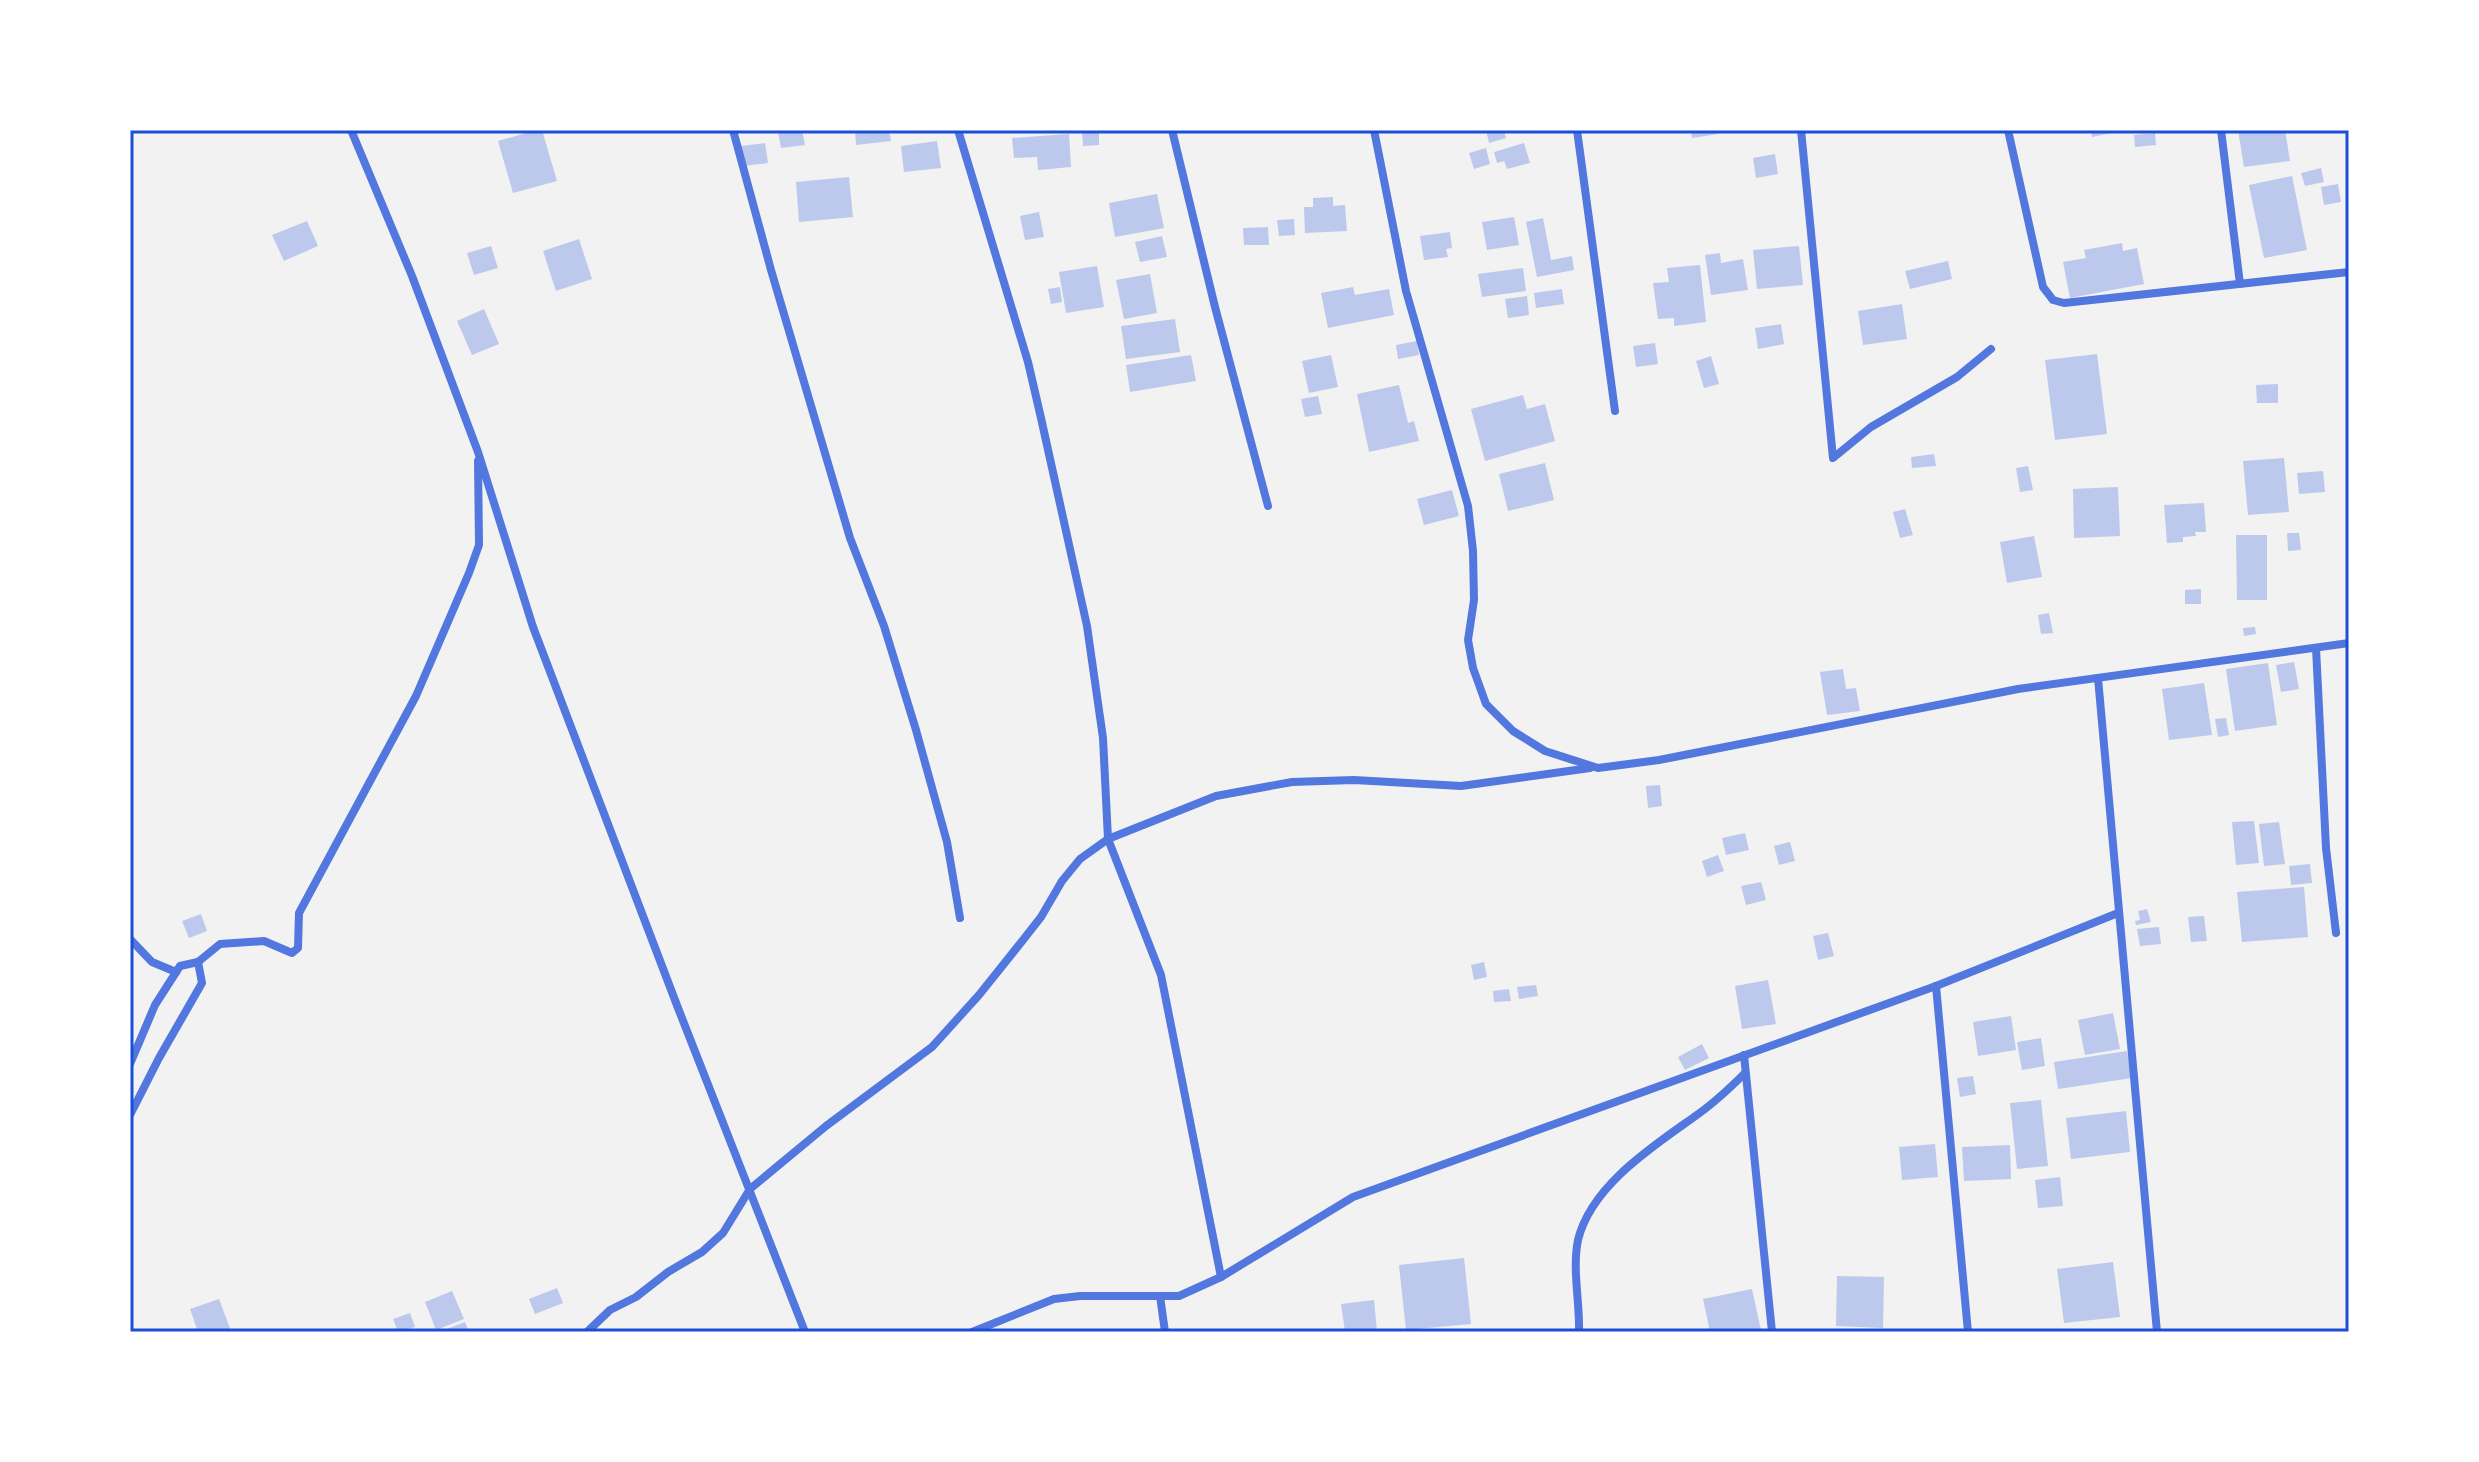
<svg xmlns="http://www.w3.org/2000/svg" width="2479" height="1462" viewBox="0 0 2479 1462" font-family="'Zilla Slab',serif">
<rect width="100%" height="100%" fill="#f2f2f2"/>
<g fill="#bdc9ec">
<path d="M537,130H542L557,181L513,193L498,141Z"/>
<path d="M802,130L805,145L781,148L778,132Z"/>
<path d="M855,130H889L891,141L856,145Z"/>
<path d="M1099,130V145L1083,146L1082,131Z"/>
<path d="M1486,130H1504L1506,138L1489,143Z"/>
<path d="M1691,130H1717L1718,134L1692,138Z"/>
<path d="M2091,130H2121V131L2092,137Z"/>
<path d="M2238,130H2285L2290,161L2244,167Z"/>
<path d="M2155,133L2156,145L2135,147L2134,135Z"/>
<path d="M1069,134L1071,167L1038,170L1037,157L1014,158L1012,138Z"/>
<path d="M937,141L941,168L904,172L901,146Z"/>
<path d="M765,143L768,163L744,166L741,146Z"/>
<path d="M1524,143L1530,163L1507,169L1504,161L1497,163L1494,152Z"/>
<path d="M1486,148L1490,164L1474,169L1469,153Z"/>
<path d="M1775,154L1778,174L1756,178L1753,158Z"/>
<path d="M2321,168L2324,182L2305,186L2301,173Z"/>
<path d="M2292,176L2307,250L2264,258L2249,185Z"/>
<path d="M849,177L853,217L799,222L796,182Z"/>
<path d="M2338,184L2341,202L2324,205L2321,187Z"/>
<path d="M1157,194L1164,228L1115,237L1109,203Z"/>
<path d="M1333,197V206L1345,205L1347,231L1305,233L1304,207H1313V198Z"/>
<path d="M1039,212L1044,237L1025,240L1020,216Z"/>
<path d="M1514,217L1519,245L1487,250L1482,222Z"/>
<path d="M1543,218L1551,260L1572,256L1574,270L1537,277L1526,222Z"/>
<path d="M1294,219L1295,235L1279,236L1277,220Z"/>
<path d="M307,221L318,246L284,261L272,235Z"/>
<path d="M1268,227L1269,245H1244L1243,228Z"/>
<path d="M1450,232L1452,248L1446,249L1448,257L1424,260L1420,236Z"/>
<path d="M1162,236L1167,257L1140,262L1135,242Z"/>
<path d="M579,239L592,279L556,291L543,251Z"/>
<path d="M2122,243L2123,251L2137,248L2144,284L2070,298L2063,262L2086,258L2084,250Z"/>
<path d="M491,246L498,268L474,275L467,253Z"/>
<path d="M1799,246L1803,285L1757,289L1753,250Z"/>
<path d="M1720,253L1721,263L1743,259L1748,290L1711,295L1705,255Z"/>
<path d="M1948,261L1952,279L1910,289L1905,271Z"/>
<path d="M1700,265L1706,322L1674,326V318L1658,319L1653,283L1669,282L1667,268Z"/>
<path d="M1097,266L1104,307L1066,313L1059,272Z"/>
<path d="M1523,268L1526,291L1482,297L1478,274Z"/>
<path d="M1150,274L1157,313L1124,319L1116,280Z"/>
<path d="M1060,287L1062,302L1051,304L1048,289Z"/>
<path d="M1353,287L1355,295L1389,289L1394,315L1328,328L1321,293Z"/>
<path d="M1562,289L1564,304L1536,308L1534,293Z"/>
<path d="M1527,296L1529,315L1508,318L1505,299Z"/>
<path d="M1902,304L1907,339L1863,345L1858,311Z"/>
<path d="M484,309L499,344L472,355L457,321Z"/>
<path d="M1175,319L1180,352L1126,359L1121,326Z"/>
<path d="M1781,324L1784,344L1758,349L1755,328Z"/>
<path d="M1417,341L1419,355L1398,359L1396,345Z"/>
<path d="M1655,343L1658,364L1636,367L1633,346Z"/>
<path d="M2097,354L2107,434L2055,440L2045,360Z"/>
<path d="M1191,355L1196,381L1130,392L1126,365Z"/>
<path d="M1331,355L1338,387L1309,393L1302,361Z"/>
<path d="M1711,356L1719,384L1704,388L1696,361Z"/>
<path d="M2278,384V403H2257L2256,385Z"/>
<path d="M1399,385L1408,423L1414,421L1419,441L1369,452L1357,394Z"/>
<path d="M1523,395L1527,409L1545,404L1555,441L1485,461L1471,409Z"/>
<path d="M1318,396L1322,414L1305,417L1301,399Z"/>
<path d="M1934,454L1936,466L1912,468L1911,457Z"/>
<path d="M2284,458L2289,512L2248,515L2243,461Z"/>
<path d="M1545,463L1554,500L1508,511L1499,474Z"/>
<path d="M2028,466L2033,490L2020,492L2016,468Z"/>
<path d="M2323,471L2325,492L2299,494L2297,473Z"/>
<path d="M2118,487L2120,536L2074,538L2073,489Z"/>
<path d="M1452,490L1459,516L1424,525L1417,499Z"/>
<path d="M2204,503L2206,532H2195L2196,536L2183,537V542L2167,543L2164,505Z"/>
<path d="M1905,509L1913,535L1900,538L1893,512Z"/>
<path d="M2287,533H2299L2301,550L2288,551Z"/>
<path d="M2236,535H2267V600H2237Z"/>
<path d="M2034,536L2042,577L2007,583L2000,542Z"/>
<path d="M2201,589V604H2185V590Z"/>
<path d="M2049,613L2053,633L2041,634L2038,615Z"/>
<path d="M2255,627L2256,634L2244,636L2243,628Z"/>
<path d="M2294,662L2299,689L2281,692L2276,665Z"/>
<path d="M2268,663L2277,725L2235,731L2226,669Z"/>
<path d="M1843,669L1846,689L1856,688L1860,711L1827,715L1820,672Z"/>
<path d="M2204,683L2212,735L2169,740L2162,689Z"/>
<path d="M2226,718L2229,735L2218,737L2215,719Z"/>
<path d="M1660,785L1662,806L1648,808L1646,786Z"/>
<path d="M2254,821L2259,863L2236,865L2232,822Z"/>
<path d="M2279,822L2285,864L2264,866L2259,824Z"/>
<path d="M1745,833L1749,850L1726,855L1722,838Z"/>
<path d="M1790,842L1795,861L1779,865L1774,846Z"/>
<path d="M1718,855L1724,871L1707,877L1702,861Z"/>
<path d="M2310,864L2312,883L2291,885L2289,866Z"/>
<path d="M1761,882L1766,900L1746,905L1741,886Z"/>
<path d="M2304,887L2308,937L2242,942L2237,892Z"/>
<path d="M2147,909L2151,922L2136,925L2135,921L2140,920L2138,911Z"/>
<path d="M201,914L207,931L189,938L182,921Z"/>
<path d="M2204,916L2207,941L2191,942L2188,917Z"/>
<path d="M2159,927L2161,944L2140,946L2137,929Z"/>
<path d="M1828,933L1834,956L1818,960L1813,936Z"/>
<path d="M1484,962L1487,977L1474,980L1471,965Z"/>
<path d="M1768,980L1776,1024L1742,1029L1735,986Z"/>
<path d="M1536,985L1538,996L1519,999L1517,987Z"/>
<path d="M1509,989L1511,1001L1494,1002L1493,991Z"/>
<path d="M2113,1013L2120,1049L2085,1055L2078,1020Z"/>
<path d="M2011,1016L2016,1050L1978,1056L1973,1022Z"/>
<path d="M2041,1038L2045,1066L2022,1070L2017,1042Z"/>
<path d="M1702,1044L1709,1058L1685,1070L1678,1057Z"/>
<path d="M2127,1051L2132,1078L2058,1089L2054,1062Z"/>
<path d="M1973,1076L1976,1094L1960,1097L1957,1078Z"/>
<path d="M2041,1100L2048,1166L2017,1169L2010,1103Z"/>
<path d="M2126,1111L2130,1152L2071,1159L2066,1118Z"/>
<path d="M1935,1144L1938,1177L1902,1180L1899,1147Z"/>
<path d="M2010,1145L2011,1179L1964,1181L1962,1147Z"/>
<path d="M2060,1177L2063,1206L2038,1208L2035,1180Z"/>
<path d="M1464,1258L1471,1324L1406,1330L1399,1265Z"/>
<path d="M2113,1262L2120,1317L2064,1323L2057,1269Z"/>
<path d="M1837,1276L1884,1277L1883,1328L1836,1326Z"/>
<path d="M557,1288L563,1303L535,1314L529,1299Z"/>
<path d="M1752,1289L1761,1330L1710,1332L1703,1299Z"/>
<path d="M452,1291L464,1319L436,1330L425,1302Z"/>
<path d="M219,1299L231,1331L198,1332L190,1309Z"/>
<path d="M1374,1300L1377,1332H1345L1341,1304Z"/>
<path d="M410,1313L415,1327L398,1332L393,1319Z"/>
<path d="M465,1322L469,1332H439Z"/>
</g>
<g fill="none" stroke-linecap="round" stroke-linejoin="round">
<g stroke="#5277de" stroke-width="8">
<path d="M351,130L412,276L478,452L533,627L678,1008L805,1332"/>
<path d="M733,130L771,270L850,538L884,626L916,730L947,842L960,918"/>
<path d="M958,130L1028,362L1041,418L1087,626L1103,738L1108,839L1161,975L1221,1277"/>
<path d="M1172,130L1215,307L1268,506"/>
<path d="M1374,130L1406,291L1468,506L1473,551L1474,600L1468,640L1473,668L1486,704L1513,731L1545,751L1598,768L1659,760L2018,689L2349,643"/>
<path d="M1577,130L1615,411"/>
<path d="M1801,130L1833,458L1871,427L1957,377L1991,349"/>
<path d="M2008,130L2043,287L2053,300L2064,303L2349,272"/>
<path d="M2221,130L2240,284"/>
<path d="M2316,648L2326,848L2336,933"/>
<path d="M2098,678L2157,1332"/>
<path d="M130,939L152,962L176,972"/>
<path d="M1936,986L1968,1332"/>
<path d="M1744,1055L1772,1332"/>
<path d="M130,1064L155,1005L180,966L198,962L220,944L264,941L292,953L298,948L299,913L416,696L469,573L479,545L478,461"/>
<path d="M130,1115L159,1058L202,983L198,962"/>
<path d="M1160,1296L1165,1332"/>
<path d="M587,1332L610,1310L636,1297L668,1272L702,1252L723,1233L750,1189L826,1126L932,1047L979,995L1023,940L1041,917L1062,881L1080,859L1108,839L1216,796L1292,782L1354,780L1461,786L1590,768"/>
<path d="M972,1332L1054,1299L1080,1296H1179L1221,1277L1353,1197L1936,986L2118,913"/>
<path d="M1579,1332C1580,1303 1572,1269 1578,1240C1591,1186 1652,1147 1694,1117C1713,1104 1729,1089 1745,1073"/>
</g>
</g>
<rect width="2479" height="1462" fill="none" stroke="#ffffff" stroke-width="264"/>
<rect x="132" y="132" width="2215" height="1198" fill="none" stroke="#1d4ed8" stroke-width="3"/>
</svg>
